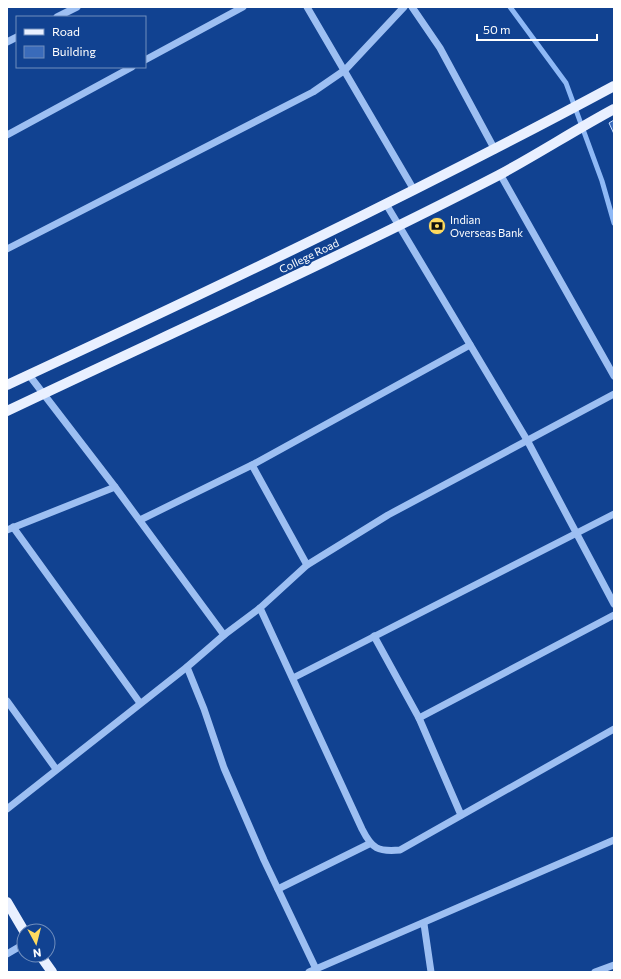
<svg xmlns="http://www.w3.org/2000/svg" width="621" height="979" viewBox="0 0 621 979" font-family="Commissioner,sans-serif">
<rect width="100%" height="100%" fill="#114291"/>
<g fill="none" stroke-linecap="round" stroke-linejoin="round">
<path stroke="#8fb9f6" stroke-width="5" d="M510,7L566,83L602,181L614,223"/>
</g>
<path fill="#3a6bba" stroke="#c5dbfd" d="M614,120V134L609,123Z"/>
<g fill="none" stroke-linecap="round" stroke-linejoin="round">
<g stroke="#9dbff2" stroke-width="7">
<path d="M307,7L414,190"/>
<path d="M412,7L440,48L495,150"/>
<path d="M57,17L77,7"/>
<path d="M7,42L17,37"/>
<path d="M145,60L243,7"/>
<path d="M7,135L132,67"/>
<path d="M500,174L614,376"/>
<path d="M386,204L527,440L614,604"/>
<path d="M7,249L313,92L345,70L404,7"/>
<path d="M29,375L115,487L224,635"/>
<path d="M252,465L307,565"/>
<path d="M140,520L252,465L470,345"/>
<path d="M13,527L140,703"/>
<path d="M7,530L115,487"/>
<path d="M260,608L362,829C372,849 378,852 400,850L614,729"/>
<path d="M374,636L419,718L461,815"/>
<path d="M187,667L204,709L224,768L264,860L316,969"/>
<path d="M293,678L614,514"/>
<path d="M7,701L56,769"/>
<path d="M419,718L614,615"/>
<path d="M7,809L187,667L224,635L260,608L307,565L388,515L614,394"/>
<path d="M278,889L369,844"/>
<path d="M424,924L431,972"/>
<path d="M7,954L24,944"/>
<path d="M309,972L614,840"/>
<path d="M595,972L614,965"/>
</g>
<g stroke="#e9f0ff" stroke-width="10">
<path d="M7,385C212,290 415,193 614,86"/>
<path d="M7,411C171,333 337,259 499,175C538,154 575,130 614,109"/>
<path d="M7,902L24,931"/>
<path d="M40,955L52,972"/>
</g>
</g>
<defs>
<symbol id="bank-disc" viewBox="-11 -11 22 22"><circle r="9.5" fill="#ffda5f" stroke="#114291"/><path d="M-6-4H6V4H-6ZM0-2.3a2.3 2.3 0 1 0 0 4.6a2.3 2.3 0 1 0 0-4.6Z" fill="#111"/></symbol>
</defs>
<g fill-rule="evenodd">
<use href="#bank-disc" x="427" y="216" width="20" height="20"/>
</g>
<g text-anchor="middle" stroke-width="4" stroke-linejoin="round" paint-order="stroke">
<g font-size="11" fill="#fff" stroke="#114291" text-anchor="start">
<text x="450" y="224">Indian<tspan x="450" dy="13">Overseas Bank</tspan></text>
</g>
<g font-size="11" fill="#fff" stroke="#114291">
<text transform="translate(309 256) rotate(-26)" y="4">College Road</text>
</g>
</g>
<rect width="621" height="979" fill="none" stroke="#ffffff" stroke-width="16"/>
<rect x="16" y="16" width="130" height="52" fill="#114291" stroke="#708ebd"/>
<rect x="24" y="29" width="20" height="6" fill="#e9f0ff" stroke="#708ebd"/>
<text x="52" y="36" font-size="12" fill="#ffffff">Road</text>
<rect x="24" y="46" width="20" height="12" fill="#3a6bba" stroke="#708ebd"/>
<text x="52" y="56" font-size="12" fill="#ffffff">Building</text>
<g transform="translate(36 943) rotate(173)"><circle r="19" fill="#114291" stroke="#708ebd"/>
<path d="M0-3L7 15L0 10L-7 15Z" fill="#ffda5f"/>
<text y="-6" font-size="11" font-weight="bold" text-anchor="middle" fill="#ffffff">N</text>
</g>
<path d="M477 34v6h120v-6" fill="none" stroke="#ffffff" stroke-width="2"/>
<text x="483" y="34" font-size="12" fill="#ffffff" stroke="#114291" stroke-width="3" paint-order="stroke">50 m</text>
</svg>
